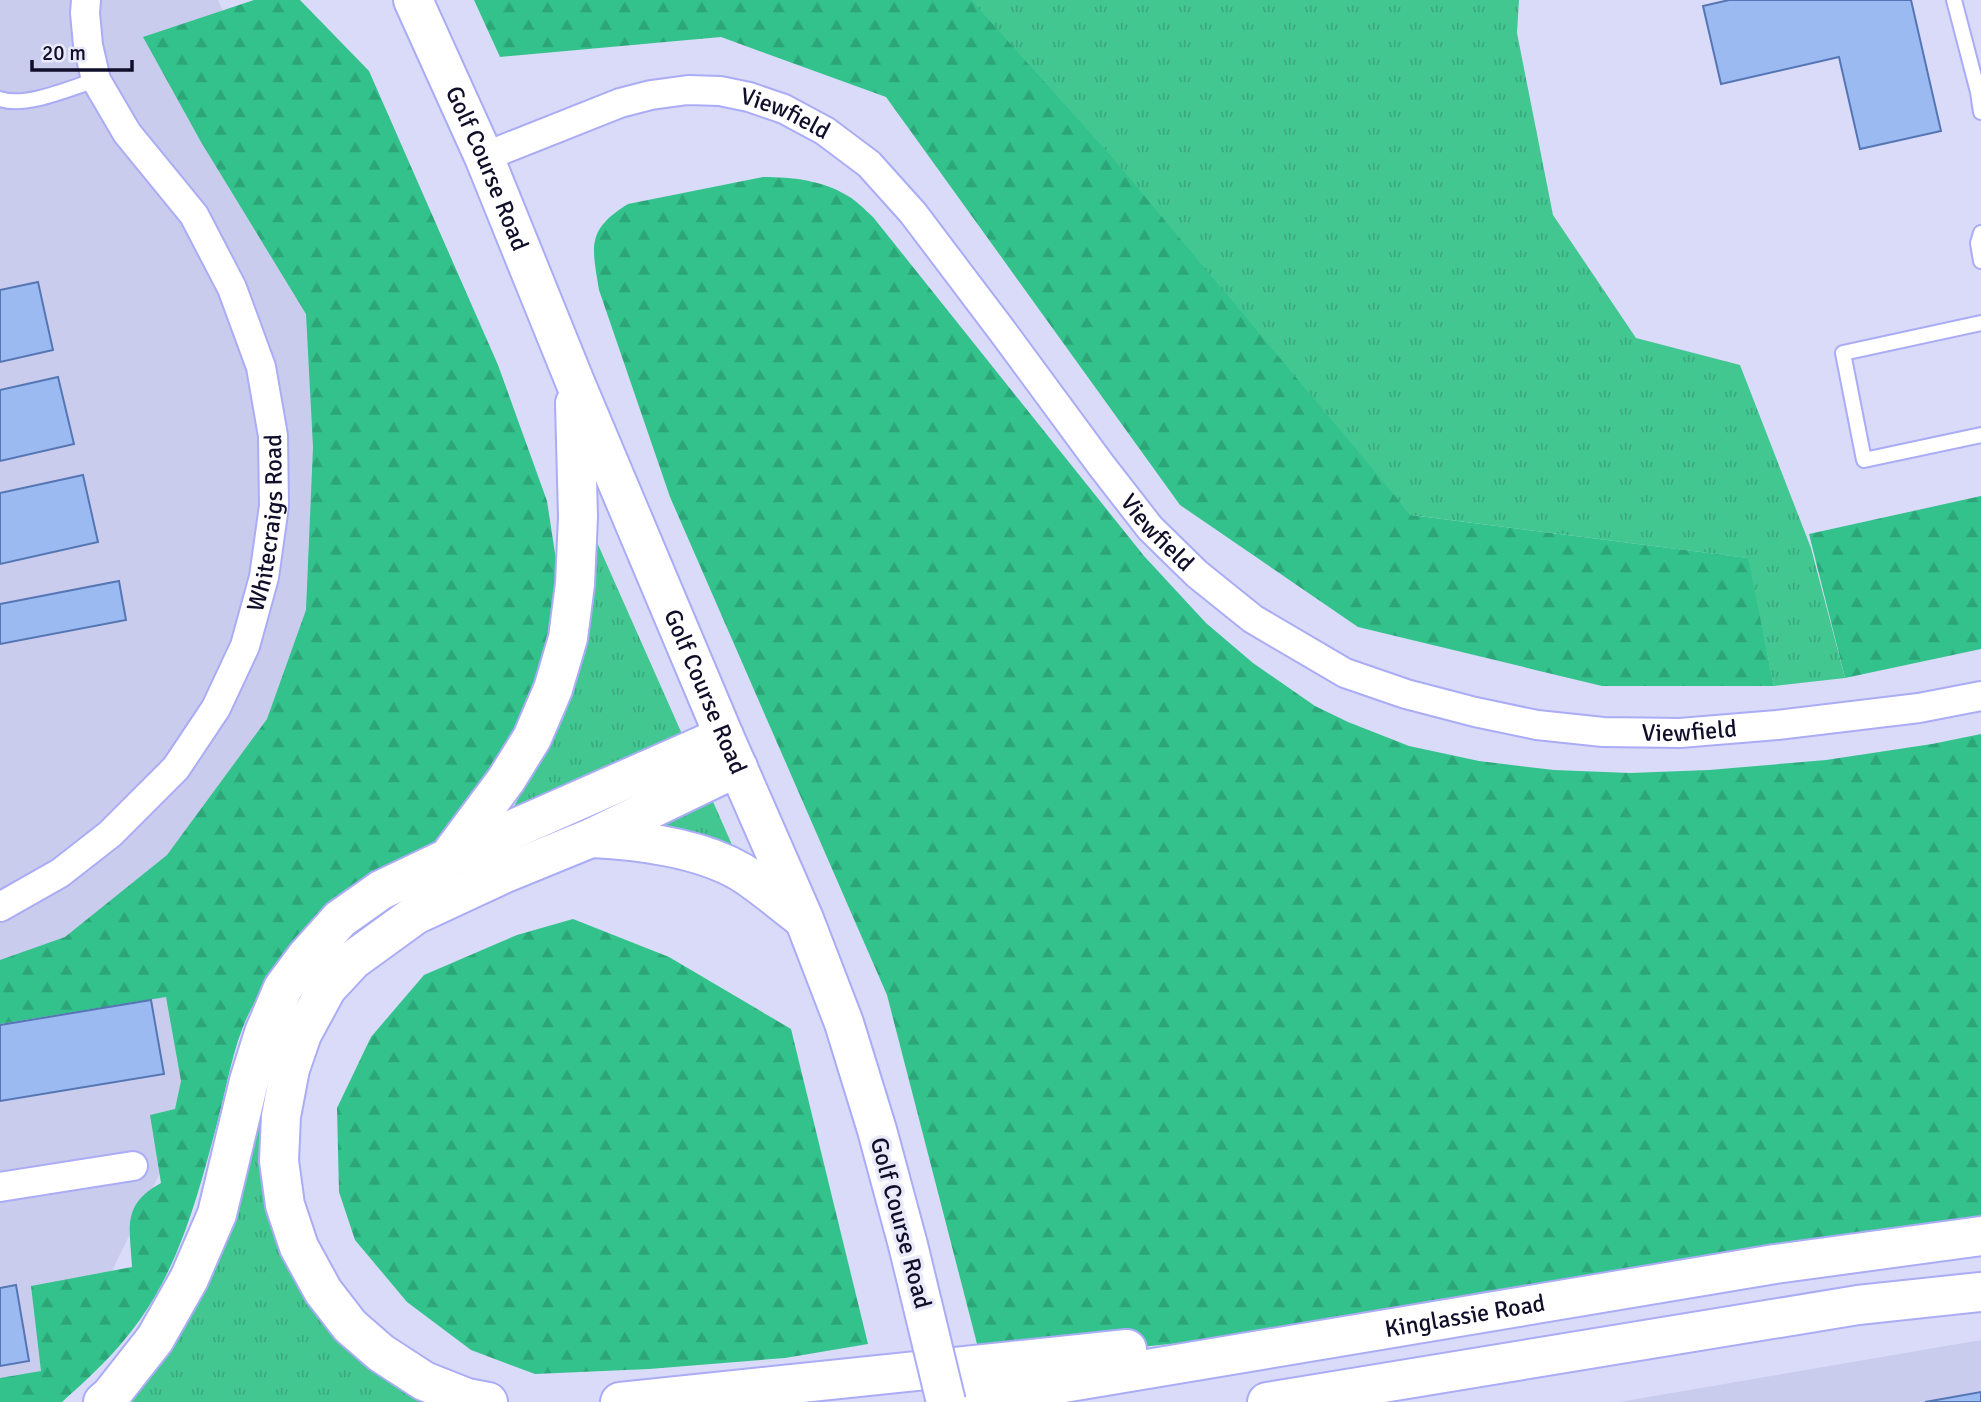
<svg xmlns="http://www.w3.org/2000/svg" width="1981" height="1402" viewBox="0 0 1981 1402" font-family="Signika,sans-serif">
<defs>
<pattern id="grass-tufts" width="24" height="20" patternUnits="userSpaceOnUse" patternTransform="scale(1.75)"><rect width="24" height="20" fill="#43c791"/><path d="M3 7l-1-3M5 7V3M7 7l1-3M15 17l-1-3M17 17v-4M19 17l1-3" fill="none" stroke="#3aaa7d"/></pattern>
<pattern id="forest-firs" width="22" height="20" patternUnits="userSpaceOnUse" patternTransform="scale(1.75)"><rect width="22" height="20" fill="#33c28b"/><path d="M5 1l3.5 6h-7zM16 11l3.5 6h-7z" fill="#2ca678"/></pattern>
</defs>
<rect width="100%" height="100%" fill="#d9dbf9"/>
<g fill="#cacced">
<path d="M0,0H218L384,374L248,993L60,1377L0,1397Z"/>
<path d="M1981,1340V1402H1619Z"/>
</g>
<g fill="url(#grass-tufts)">
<path d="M968,0H1519L1517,33L1553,215L1636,338L1740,365L1811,548L1845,678L1774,686L1747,558L1411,515Z"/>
<path d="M596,540L682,734L511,812C528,779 551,749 565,714C575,688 584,659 588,631C592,601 593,570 596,540Z"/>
<path d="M685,774L344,949L269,1205L434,1402H126L266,1075L293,1006L339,945L365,923L393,903Z"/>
<path d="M711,797L736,854L657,828L653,824Z"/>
</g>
<g fill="url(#forest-firs)">
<path d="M254,0H300L369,71L498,365L547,501L568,638L448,858L263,990C236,1025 229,1078 218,1120C200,1188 181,1263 139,1321C117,1352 90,1377 62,1402H0V1378L41,1371L31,1286L132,1267C130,1227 121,1205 161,1183L150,1115L175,1109L181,1081L166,997L0,1024V960L65,937L167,855L267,719L306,610L313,447L306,314L201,142L143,37Z"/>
<path d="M474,0H971L1111,156L1411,515L1748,558L1774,686H1602L1358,627L1180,505L886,97L721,37L500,57Z"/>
<path d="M763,177C792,177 822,180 848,196C857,201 865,210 873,217L1144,556L1206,623L1253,663L1315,706L1348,722L1409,746L1479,761L1554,770L1630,773L1709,770L1826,760L1932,744L1981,734V1236L1488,1312L982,1363L887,995L670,497L599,290C592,246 586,230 628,204Z"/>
<path d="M1981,496V649L1845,678L1809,534Z"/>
<path d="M573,919L669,957L791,1029L868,1344L785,1358L649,1369L535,1374L471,1350L407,1302L355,1240L339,1192L337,1108L371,1037L424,975L517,935Z"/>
</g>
<g fill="#9cbaf2" stroke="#5576b4" stroke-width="2">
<path d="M1729,0H1911L1941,131L1860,149L1839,57L1721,84L1703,6Z"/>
<path d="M38,282L53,350L0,362V290Z"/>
<path d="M58,377L74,444L0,461V390Z"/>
<path d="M83,475L98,542L0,564V493Z"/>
<path d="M119,581L126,620L0,644V604Z"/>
<path d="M151,1000L164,1074L0,1101V1025Z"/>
<path d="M16,1285L29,1361L0,1366V1288Z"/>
<path d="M1981,1392V1402H1925Z"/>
</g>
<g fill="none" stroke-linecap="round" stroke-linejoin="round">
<defs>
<g id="lane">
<path d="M1954,0L1978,92L1981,112"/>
<path d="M0,99C26,108 70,88 96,80"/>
<path d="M1981,233L1978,243L1981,261"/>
<path d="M1981,323L1843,353L1864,460L1981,435"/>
</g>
<g id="street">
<path id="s1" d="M484,157L620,103L651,95L688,90L720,91L749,97L784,109L825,131L869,164L913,213L1003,332L1101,465L1150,528L1197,574L1253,619L1345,673L1406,694L1475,712L1537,725L1603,732L1680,733L1777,725L1919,708L1981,696"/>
<path id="s2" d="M0,907L60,873L110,834L176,768L216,708L245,646L264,577L274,506L273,436L261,367L232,288L194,215L127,133L96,80L88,45L85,13L86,0"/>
<path d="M0,1187L133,1166"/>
</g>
<g id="secondary">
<path id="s3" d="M413,0L484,157L575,382L724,736L804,919L844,1023L877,1130L908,1245"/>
<path d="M592,838C638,840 700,848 741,872C762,885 782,903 802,918"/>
<path d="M450,857L724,736"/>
<path d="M103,1402L111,1395L155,1339L189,1279L217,1214L249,1081L264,1033L283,988L306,957L340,919L381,890L448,858L506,780L532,738L553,689L568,638L575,584L578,517L575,403"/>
<path d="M488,1402L467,1398L424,1381L381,1353L350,1326L323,1291L299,1247L285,1205L279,1161L281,1116L290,1069L302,1034L327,988L353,960L415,915L503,874L591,838L738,767"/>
<path d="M620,1402L1127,1349"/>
<path id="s4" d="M950,1402L1775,1264L1981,1236"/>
<path d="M1267,1402L1858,1305L1981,1292"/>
</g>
</defs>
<use href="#lane" stroke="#aaacf5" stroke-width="18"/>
<use href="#street" stroke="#aaacf5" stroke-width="32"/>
<use href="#secondary" stroke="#aaacf5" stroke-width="42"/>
<use href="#lane" stroke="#fff" stroke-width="14"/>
<use href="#street" stroke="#fff" stroke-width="28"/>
<use href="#secondary" stroke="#fff" stroke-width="38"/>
<defs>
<path id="secondary-bridge" d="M908,1245L946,1402"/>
</defs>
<use href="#secondary-bridge" stroke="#aaacf5" stroke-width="42" stroke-linecap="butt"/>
<use href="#secondary-bridge" stroke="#fff" stroke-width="38"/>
</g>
<g text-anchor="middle" stroke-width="7" stroke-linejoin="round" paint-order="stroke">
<g font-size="24" fill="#100e29" stroke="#e8e9f9">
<text dy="8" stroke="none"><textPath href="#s1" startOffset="317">Viewfield</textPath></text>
<text dy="8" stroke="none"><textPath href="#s3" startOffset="184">Golf Course Road</textPath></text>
<text dy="8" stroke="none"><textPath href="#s2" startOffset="492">Whitecraigs Road</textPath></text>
<text dy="8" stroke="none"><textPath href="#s1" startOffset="884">Viewfield</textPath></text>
<text dy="8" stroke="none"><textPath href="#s3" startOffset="751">Golf Course Road</textPath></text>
<text dy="8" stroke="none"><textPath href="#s1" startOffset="1472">Viewfield</textPath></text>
<text transform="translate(901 1223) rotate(75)" y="8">Golf Course Road</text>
<text dy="8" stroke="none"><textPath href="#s4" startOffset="522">Kinglassie Road</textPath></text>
</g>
</g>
<path d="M32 60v10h100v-10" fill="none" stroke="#100e29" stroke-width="3.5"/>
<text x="42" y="60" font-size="21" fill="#100e29" stroke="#e8e9f9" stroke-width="5" paint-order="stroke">20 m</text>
</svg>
